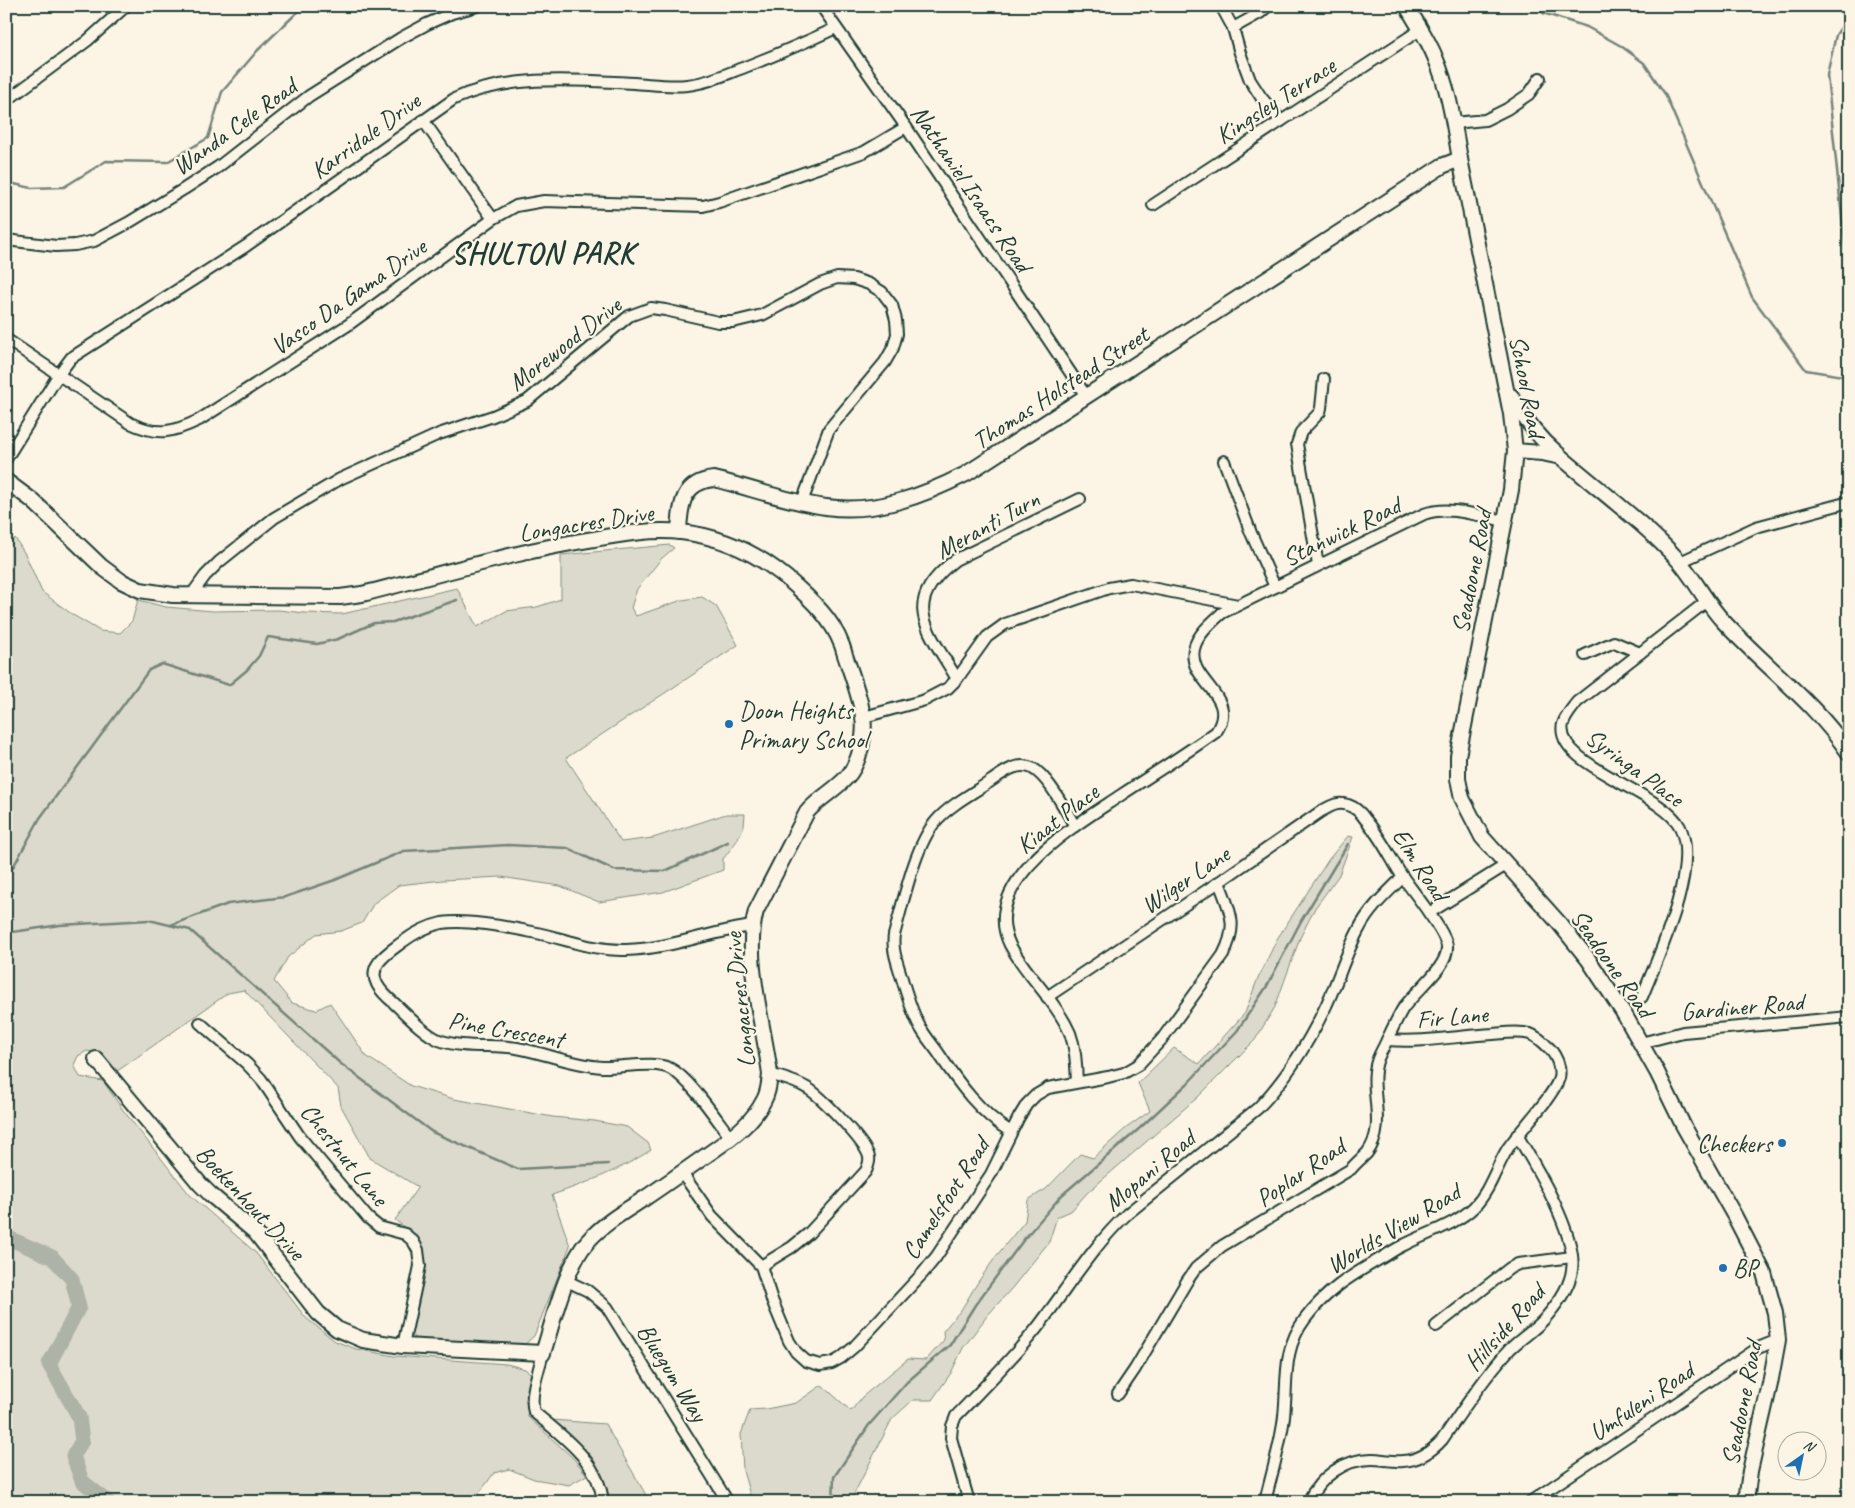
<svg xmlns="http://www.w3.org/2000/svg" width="1855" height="1508" viewBox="0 0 1855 1508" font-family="Caveat,sans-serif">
<rect width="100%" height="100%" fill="#fcf5e5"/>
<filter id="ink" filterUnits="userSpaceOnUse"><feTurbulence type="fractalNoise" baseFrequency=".02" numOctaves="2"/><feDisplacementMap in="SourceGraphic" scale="10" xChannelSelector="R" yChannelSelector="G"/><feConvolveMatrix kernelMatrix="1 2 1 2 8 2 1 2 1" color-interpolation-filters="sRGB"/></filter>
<g filter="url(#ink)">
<g fill="#dcdacc" stroke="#7e8c80">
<path d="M15,538L25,554L42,592L73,615L100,631L120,633L132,621L138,600L166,607L213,611L279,610L304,613L342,614L457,588L477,627L506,611L537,607L561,599V555L670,545L674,548L661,559L637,589L631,608L636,616L682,600L702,597L716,606L738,645L566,758L621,842L653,838L726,814H745L744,826L736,842L723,859V870L663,892L599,902L560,886L501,877L443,880L399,885L374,903L362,923L341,931L316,934L288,957L274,981L292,1003L316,1010L330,1003L366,1056L411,1086L454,1099L553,1117L595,1121L627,1127L648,1143L651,1150C620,1170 587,1183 552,1195L570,1246L534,1336L522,1347L419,1343L411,1334L416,1308L418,1241L409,1231L395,1220L418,1187L370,1158L341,1106L338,1088L244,990L228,993L116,1072L96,1053L87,1051L78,1056L74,1065L80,1077L103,1081L123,1110L190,1195L256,1253L306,1318L335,1341L356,1349L394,1356L507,1364L525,1369L534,1376L526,1400L528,1417L573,1458L587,1475L569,1485L534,1479L509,1469L494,1473L475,1499L477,1502H9L6,1474V578L10,570L6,555V547Z"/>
<path d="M1348,836L1353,837L1339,875L1315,908L1300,938L1275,1007L1255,1040L1198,1097L1087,1193L1071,1211L1057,1217L1049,1242L1012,1288L987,1316L963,1348L951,1373L932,1400H913L892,1419L850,1502H752L743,1471L741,1434L750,1410L766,1409L796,1403L822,1385L851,1411L862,1397L908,1359L926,1360L944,1340L943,1331L961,1310L978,1282L997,1255L1025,1221L1028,1200L1046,1189L1080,1154L1093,1158L1125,1129L1150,1111L1138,1083L1174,1048L1199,1064L1245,1013L1256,983L1277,939L1329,859Z"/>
<path d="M552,1420L605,1424L650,1502H606L602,1478L591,1460Z"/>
</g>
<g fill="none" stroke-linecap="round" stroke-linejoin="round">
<g stroke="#758479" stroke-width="2.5">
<path d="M1531,6L1543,13L1587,27L1621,46L1644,63L1665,94L1752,297L1806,370L1849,377"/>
<path d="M1849,15L1836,35L1827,75L1846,256L1849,271"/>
<path d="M6,182L31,188L64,187L106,161L167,162L208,138L222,92L258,50L304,6"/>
<path d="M6,880L40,818L149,670L162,664L229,685L247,670L259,656L268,637L317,644L338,639L374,623L393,622L457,600"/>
<path d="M171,925L228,904L285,897L335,880L404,851L508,845L567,848L614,870L665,871L728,842"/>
<path d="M6,933L60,925L149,920L190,930L341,1064L432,1132L518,1169L608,1164"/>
<path d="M833,1502L834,1477L869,1425L907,1382L950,1345L975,1305L1025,1238L1062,1195L1140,1128L1187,1084L1237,1031L1267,986L1301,921L1348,844"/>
</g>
<path stroke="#aeb3a7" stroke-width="15" d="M6,1237L52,1257L72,1279L79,1307L49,1364L79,1417L82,1441L73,1456L82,1481L108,1502"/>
<defs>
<g id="street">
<path d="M821,6L906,127L1086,396"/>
<path d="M1221,6L1233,28L1240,53L1250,80L1261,97L1281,121"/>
<path d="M1233,28L1260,13L1268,6"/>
<path d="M6,101L87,41L126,6"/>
<path d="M423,120L493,219"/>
<path d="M1454,123L1485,120L1507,109L1529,94L1540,78"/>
<path d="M1153,205L1420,30"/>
<path d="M6,240L56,246L75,245L94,241L128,223L184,189L218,167L309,96L401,38L427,24L452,13L477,6"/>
<path d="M6,339L130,423C158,436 172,433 199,420L348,325L493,219L516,206L544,201L703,206L719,202L864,152L906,127"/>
<path d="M6,459L59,374L71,358L246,246L454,99C509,74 576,80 634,83C651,84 670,87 687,85C708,83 726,74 745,67C776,55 806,42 836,28"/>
<path d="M1224,461L1251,533L1275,587"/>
<path d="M1680,562L1756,527L1849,502"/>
<path d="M1318,565L1297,444L1301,432L1320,412L1321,408L1324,379"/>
<path d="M192,594L205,576L219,562L274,518L340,479L439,434L493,416L527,401L629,316L651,308L665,310L718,322H733L762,315L820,284L837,278L854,279L869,284L882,292L892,305L896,320L897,334L893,348L885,362L829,429L802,502"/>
<path d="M1585,655L1614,642L1640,653"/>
<path d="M957,679C928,629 899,604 955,560L1080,499"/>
<path d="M864,717L925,700L948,688L957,679L987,637L1005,624L1109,588L1131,584L1238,605"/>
<path d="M1429,913L1506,865"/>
<path d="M1047,997L1219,882L1320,812C1329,807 1337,801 1348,805C1354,807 1361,813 1365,819C1380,836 1390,857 1402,876C1412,890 1445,931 1447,946C1449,968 1413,992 1402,1010C1394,1024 1388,1039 1380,1054C1364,1085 1390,1123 1367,1153C1362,1158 1356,1163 1351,1169L1222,1246L1196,1268L1187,1281L1135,1369L1118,1394"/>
<path d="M1642,997C1658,957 1700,868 1680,827C1663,792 1553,765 1563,724C1566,715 1572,709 1577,702L1707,601"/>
<path d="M200,1023L247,1064L261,1079L300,1137L368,1218L379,1227L405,1234L413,1241L418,1250L420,1266L403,1346"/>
<path d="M1641,1043L1683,1032L1849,1017"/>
<path d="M1077,1082C1076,1065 1076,1049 1070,1033C1056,1001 1026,975 1010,945C978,881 1078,824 1121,795C1153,774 1185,754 1216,732C1240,695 1187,682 1194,649C1197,635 1212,622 1222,613L1424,514C1450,505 1478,516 1505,521"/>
<path d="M1011,1132C980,1113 959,1084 939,1054C932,1044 923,1034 918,1023C910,1007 905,989 900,972C896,959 892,948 894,935C903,903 915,845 936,821C950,805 973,793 991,781C1003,773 1017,761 1032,768C1049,777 1065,810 1075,826"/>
<path d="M731,1138C717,1120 690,1079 671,1069C656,1060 620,1068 602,1067C572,1065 545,1053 517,1048C492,1044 462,1049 439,1040C424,1034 406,1014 394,1003C381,992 367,978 379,962C385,954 393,949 401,943C413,934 427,926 442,923C466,919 508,927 532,932C564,938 593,951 626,950C669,949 709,932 752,926"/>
<path d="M682,1173L712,1216L761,1266L772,1300L789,1341L796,1352L806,1361L820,1365L832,1363L841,1358L854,1347L923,1273L936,1257L991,1174L1019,1117L1027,1104L1036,1095L1048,1088L1108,1077L1124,1073L1138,1065L1162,1039L1223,955C1239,924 1230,912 1219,882"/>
<path d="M761,1266L792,1247L809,1233L866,1171C868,1166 870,1162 869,1157C866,1143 820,1095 807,1088C796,1081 782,1078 770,1074"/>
<path d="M567,1281L588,1291L607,1307L728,1502"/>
<path d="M1436,1326L1510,1268L1518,1264L1572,1257"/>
<path d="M543,1353C539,1371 529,1394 534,1412C563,1437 599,1461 603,1502"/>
<path d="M969,1502L951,1438L952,1426L956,1416C984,1387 1012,1359 1037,1328C1067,1289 1091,1248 1127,1214L1258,1108C1285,1080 1307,1045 1324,1010C1337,984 1345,955 1359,929C1369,909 1387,893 1403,877"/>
<path d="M1265,1502C1271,1476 1279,1450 1283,1424C1289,1386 1280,1352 1305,1319C1326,1291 1349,1277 1378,1260C1387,1255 1395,1249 1404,1245C1425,1234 1457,1224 1474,1207C1490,1191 1496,1167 1508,1148C1520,1130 1554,1096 1559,1078C1561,1068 1557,1058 1551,1050C1545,1044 1539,1037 1530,1034C1518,1031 1505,1033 1493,1034C1457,1036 1423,1043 1387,1040"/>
<path d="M1308,1502C1320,1477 1344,1459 1372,1459C1382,1459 1393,1462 1403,1461C1419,1460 1432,1451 1442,1440C1464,1408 1485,1376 1510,1349C1522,1337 1537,1329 1547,1316C1558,1303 1570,1287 1572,1270C1578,1236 1535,1165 1517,1135"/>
<path d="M1530,1502L1758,1348L1778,1340"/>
</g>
<g id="secondary">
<path d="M1407,6C1416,23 1428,39 1435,57C1449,89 1454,125 1460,159L1511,414L1515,451L1542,453L1561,457C1600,491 1643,522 1678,560C1695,579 1706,603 1723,621C1765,667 1813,700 1849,753"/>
<path d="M1511,396C1524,419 1539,438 1559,455"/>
<path d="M1515,451L1511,490L1458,756V779L1462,798L1482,837L1559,923L1588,959L1623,1012L1657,1072L1683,1125L1734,1215L1764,1273L1775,1313L1778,1340L1770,1384L1750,1471L1746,1502"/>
<path d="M6,481L33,501L102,567L121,581L140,590L173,595L340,597L362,594C439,575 516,551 594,539C622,534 652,529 681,532C726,537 765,557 798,588C819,607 838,627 845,655C851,673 861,699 863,717C866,735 859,764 847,777C834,791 819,798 807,812L756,911C743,958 764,1025 770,1074C769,1083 769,1091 764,1100C753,1122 734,1136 714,1150C691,1166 669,1182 645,1198C625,1211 604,1223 588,1241C566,1265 553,1322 543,1353L403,1346L363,1340L337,1329L318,1313L255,1232L211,1195L200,1184L96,1059"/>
<path d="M679,532C680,504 683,482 714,479C751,488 788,502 826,507C876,514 923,496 966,474L1442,166L1460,159"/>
</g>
</defs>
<use href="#street" stroke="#1f3d34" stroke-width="14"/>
<use href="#secondary" stroke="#1f3d34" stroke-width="18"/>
<use href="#street" stroke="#fcf5e5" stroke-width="10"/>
<use href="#secondary" stroke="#fcf5e5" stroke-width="14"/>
</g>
</g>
<g fill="#1f6fb2" stroke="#fcf5e5" stroke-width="2">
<circle cx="729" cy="724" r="5"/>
<circle cx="1782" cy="1143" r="5"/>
<circle cx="1723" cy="1268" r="5"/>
</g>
<g text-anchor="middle" stroke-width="4.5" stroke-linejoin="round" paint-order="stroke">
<g font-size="25" fill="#1f3d34" stroke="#fcf5e5">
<text transform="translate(1275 100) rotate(-33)" y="9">Kingsley Terrace</text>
<text transform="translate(234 126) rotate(-36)" y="9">Wanda Cele Road</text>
<text transform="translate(365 135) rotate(-36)" y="9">Karridale Drive</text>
<text transform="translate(972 188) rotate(56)" y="9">Nathaniel Isaacs Road</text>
<text transform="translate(348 296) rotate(-35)" y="9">Vasco Da Gama Drive</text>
<text transform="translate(564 343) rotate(-38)" y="9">Morewood Drive</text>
<text transform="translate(1528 386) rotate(79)" y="9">School Road</text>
<text transform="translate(1060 387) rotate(-33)" y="9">Thomas Holstead Street</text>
<text transform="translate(586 522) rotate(-9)" y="9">Longacres Drive</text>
<text transform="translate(987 524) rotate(-29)" y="9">Meranti Turn</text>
<text transform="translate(1341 531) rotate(-26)" y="9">Stanwick Road</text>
<text transform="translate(1471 571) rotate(-79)" y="9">Seadoone Road</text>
<text transform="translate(1635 767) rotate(36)" y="9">Syringa Place</text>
<text transform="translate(1057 818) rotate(-38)" y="9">Kiaat Place</text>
<text transform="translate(1421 864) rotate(57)" y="9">Elm Road</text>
<text transform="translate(1185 879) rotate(-34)" y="9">Wilger Lane</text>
<text transform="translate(1613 963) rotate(55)" y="9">Seadoone Road</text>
<text transform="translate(739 1000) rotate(-96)" y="9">Longacres Drive</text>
<text transform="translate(1742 1006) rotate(-5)" y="9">Gardiner Road</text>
<text transform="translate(1452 1016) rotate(-5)" y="9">Fir Lane</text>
<text transform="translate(506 1029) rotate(10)" y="9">Pine Crescent</text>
<text transform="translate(345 1154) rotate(51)" y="9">Chestnut Lane</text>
<text transform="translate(1149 1170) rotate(-40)" y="9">Mopani Road</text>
<text transform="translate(1300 1172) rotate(-34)" y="9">Poplar Road</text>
<text transform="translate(945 1198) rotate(-57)" y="9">Camelsfoot Road</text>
<text transform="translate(251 1202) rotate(47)" y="9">Boekenhout Drive</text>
<text transform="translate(1393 1228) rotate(-31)" y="9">Worlds View Road</text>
<text transform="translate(1504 1327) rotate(-48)" y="9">Hillside Road</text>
<text transform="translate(673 1372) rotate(58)" y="9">Bluegum Way</text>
<text transform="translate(1641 1401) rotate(-34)" y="9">Umfuleni Road</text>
<text transform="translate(1741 1403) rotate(-79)" y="9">Seadoone Road</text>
</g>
<g font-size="25" fill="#1f3d34" stroke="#fcf5e5" text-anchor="start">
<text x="739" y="719">Doon Heights<tspan x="739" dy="29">Primary School</tspan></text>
<text x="1772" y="1152" text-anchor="end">Checkers</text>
<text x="1733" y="1277">BP</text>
</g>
<g font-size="30" font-weight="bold" letter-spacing="1" fill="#1f3d34" stroke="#fcf5e5">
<text x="543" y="263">SHULTON PARK</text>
</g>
</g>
<rect width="1855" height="1508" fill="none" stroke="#fcf5e5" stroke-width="25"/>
<rect x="12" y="12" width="1830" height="1483" fill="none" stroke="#1f3d34" stroke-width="2" filter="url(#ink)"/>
<g transform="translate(1802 1456) rotate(33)"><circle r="24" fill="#fcf5e5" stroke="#a4ab9e"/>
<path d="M0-4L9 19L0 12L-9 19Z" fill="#1f6fb2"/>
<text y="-8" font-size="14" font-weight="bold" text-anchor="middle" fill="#1f3d34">N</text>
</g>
</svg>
